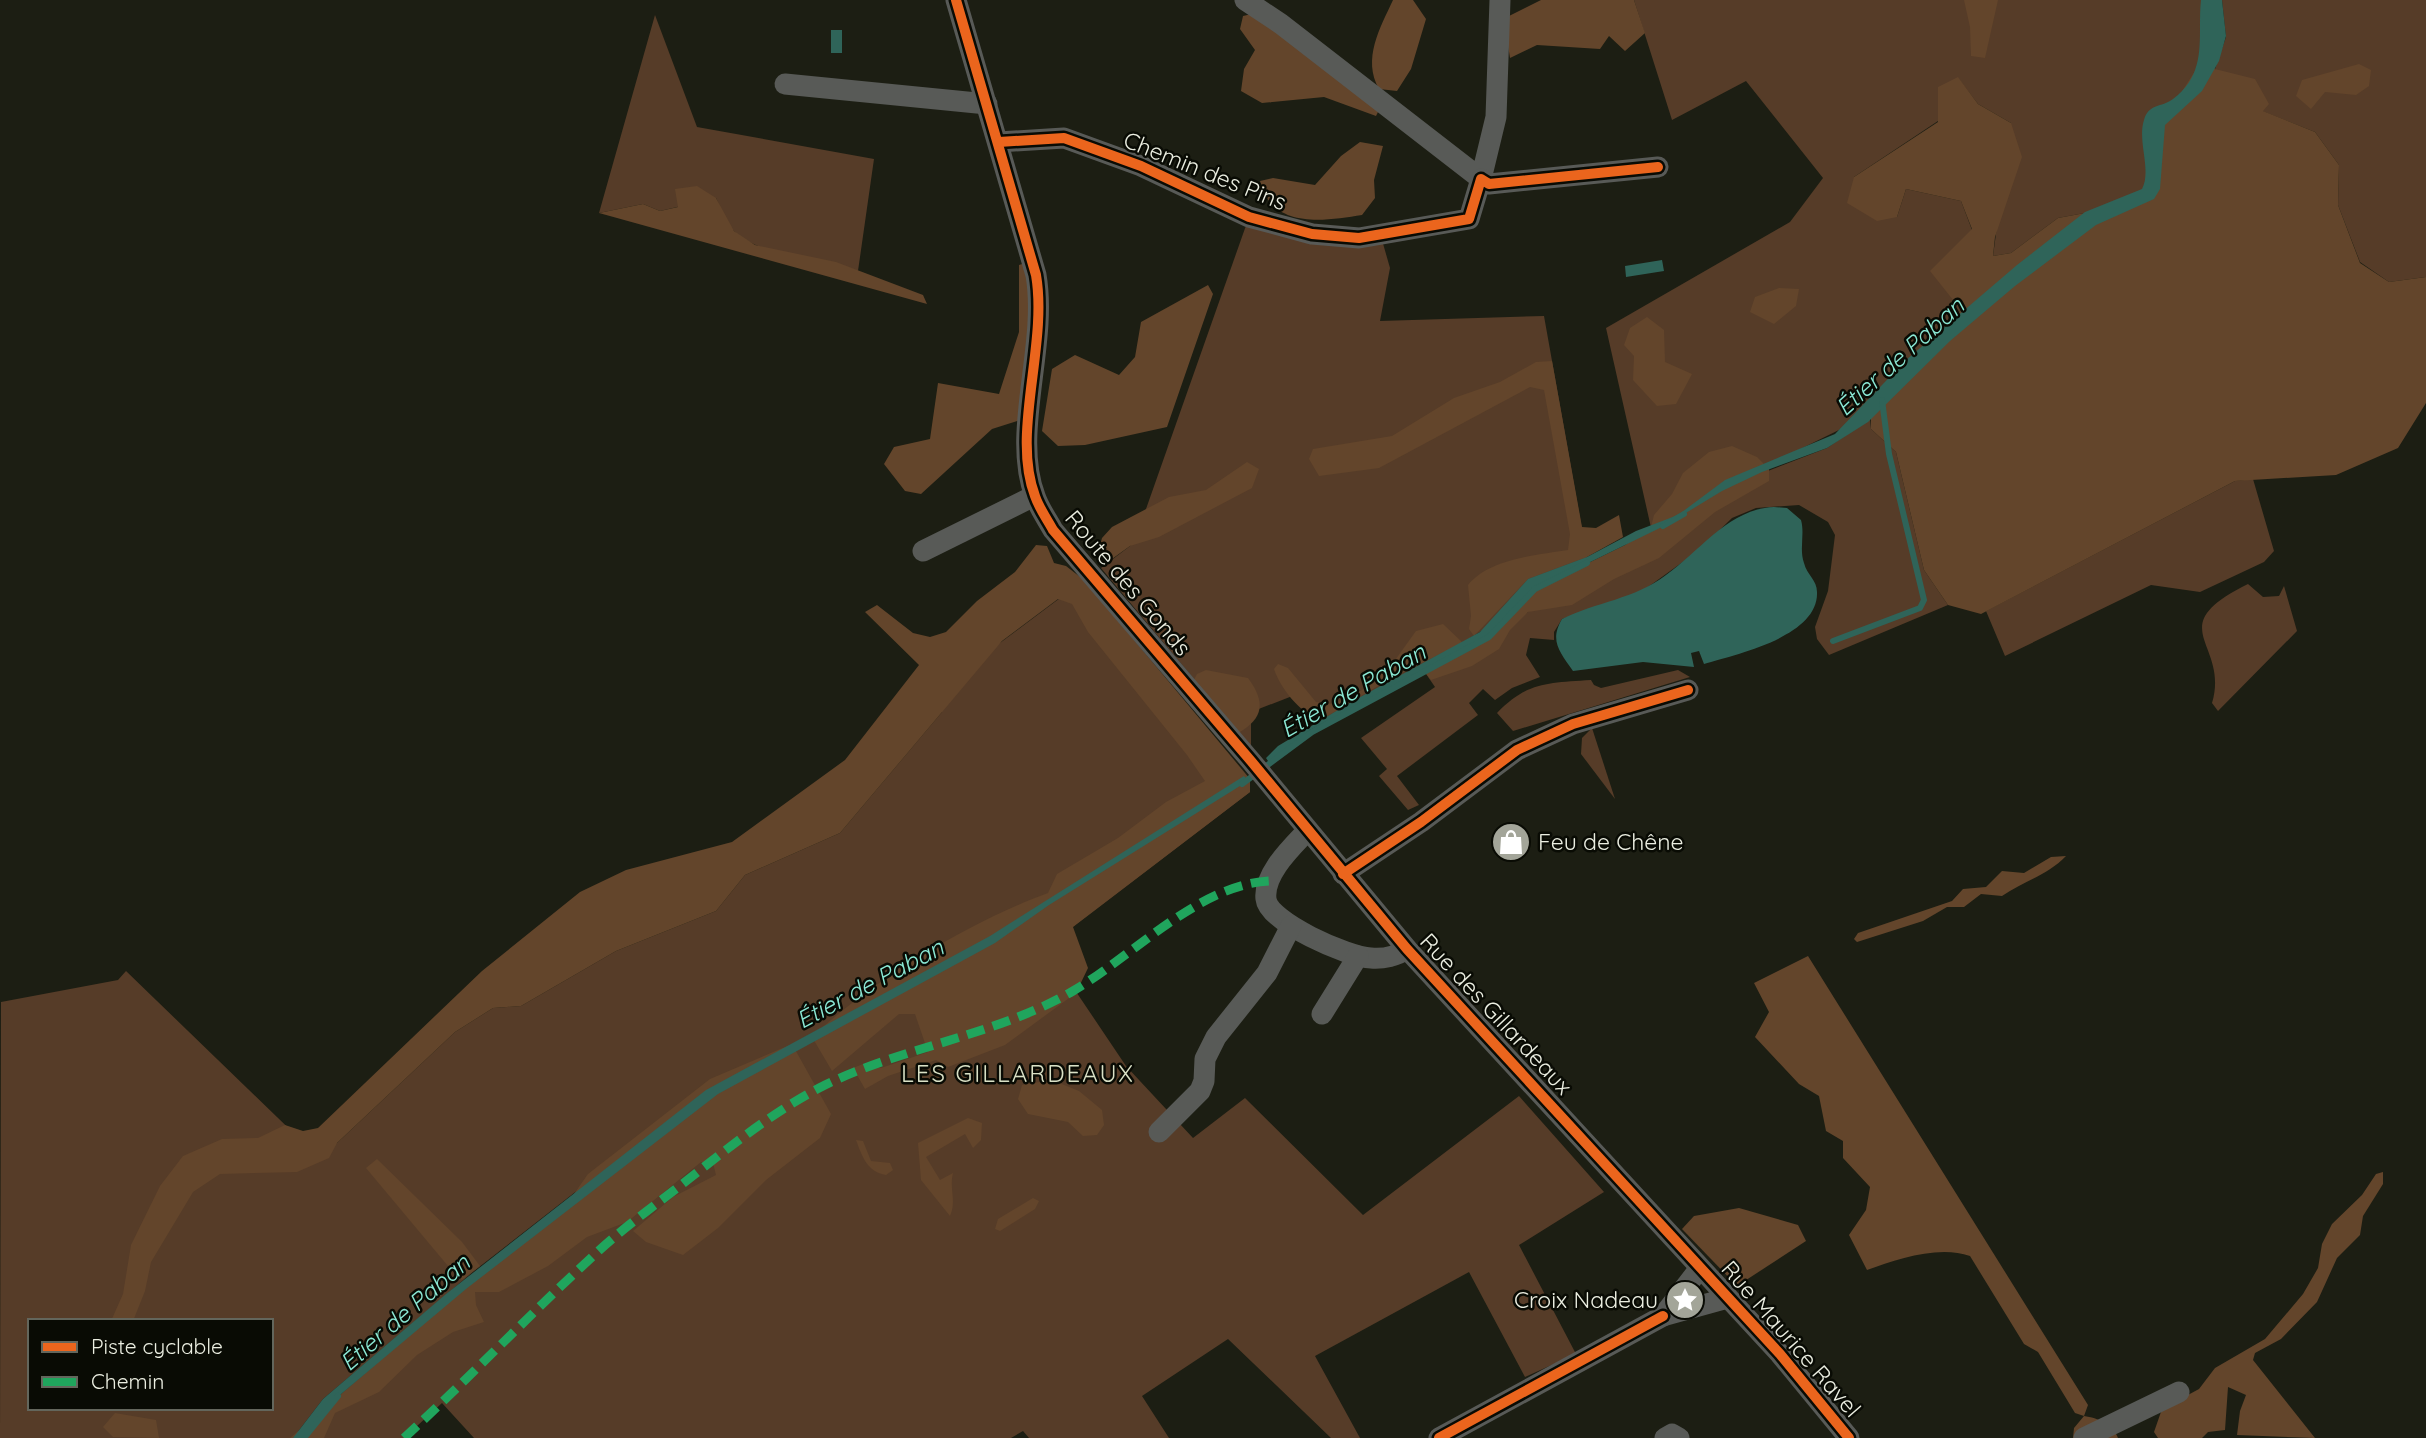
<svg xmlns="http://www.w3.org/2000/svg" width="2426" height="1438" viewBox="0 0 2426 1438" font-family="Quicksand,sans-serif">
<rect width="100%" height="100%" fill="#1c1e13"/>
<g fill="#563c28" fill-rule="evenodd">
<path d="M1634,0H2208L2206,54L2144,194L2101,210L2058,218L2011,253L1993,256L2011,123L1978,104L1958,78L1938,121L1854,177L1897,217L1906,189L1961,201L1972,230L1961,310L1845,427L1709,494L1827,448L1870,419L1871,429L1896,452L1924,570L1948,605L1829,655L1817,639L1815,627L1828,591L1835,535L1828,522L1799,505L1756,508L1732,518L1698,551L1641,592L1562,619L1554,632V640L1530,638L1526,655L1540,677L1512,688L1495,700L1483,689L1469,703L1478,715L1397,776L1419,805L1408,810L1379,776L1387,769L1361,738L1435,687L1424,671L1489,637L1652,532L1606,328L1790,222L1823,178L1746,81L1672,120Z"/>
<path d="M2222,0H2426V277L2389,282L2360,262L2338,205L2339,165L2315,132L2262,111L2215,69L2226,37Z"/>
<path d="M655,15L697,127L874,159L858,271C824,257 759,257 734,231C726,223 721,208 716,198L660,211L643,204L599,213Z"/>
<path d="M1249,217L1382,240L1390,268L1380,321L1544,316L1587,557L1480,632L1327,723L1300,693L1251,712V747L1101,568L1134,543Z"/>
<path d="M2253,479L2274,551L2264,562L2200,592L2151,585L2005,656L1986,611L2235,481Z"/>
<path d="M1084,580L1244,776L990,936L796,1042L812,1037L986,943L1250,779V792L1046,947L1126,1066L1193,1138L1245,1098L1363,1215L1519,1096L1604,1192L1519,1245L1576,1354L1525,1377L1469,1272L1315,1356L1360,1438H1331L1228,1339L1142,1396L1169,1438H1029L1023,1431L1011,1438H474L442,1403L404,1438H304L334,1400L505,1252L710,1092L794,1047L792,1044L706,1090L474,1271L323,1399L293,1438H0L1,1002L118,980L126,971L309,1148L337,1143L455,1032L493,1008L521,1006L616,951L716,911L745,875L840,833L942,712L941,687ZM30,1321H271V1408H30Z"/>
<path d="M2248,584L2263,597L2279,596L2284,586L2297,631L2218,711L2212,703C2230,642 2159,628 2248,584Z"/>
<path d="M1678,670L1690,677L1513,731L1497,713C1527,682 1547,683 1591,680L1594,685L1601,688Z"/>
<path d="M1592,728L1615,799L1581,754L1582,738Z"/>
</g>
<g fill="#63452b">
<path d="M1393,0H1413L1426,19L1411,69L1397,91L1379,89C1362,59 1380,28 1393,0Z"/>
<path d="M1541,0H1634L1645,33L1625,51L1609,36L1600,49L1537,45L1510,58L1506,33L1509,16Z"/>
<path d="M1964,0H1998L1985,58L1971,56L1970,27Z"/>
<path d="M1256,13L1380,108L1376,116L1324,97L1262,103L1241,91L1244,69L1255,50L1240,29L1243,16Z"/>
<path d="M2206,54L2215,69L2255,79L2269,104L2263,111L2315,132L2339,165L2338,205L2360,263L2389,282L2426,277V403L2398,448L2336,475L2235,481L1981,614L1948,605L1924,570L1896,452L1871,429V396L1961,310L1930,271L1972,229L1961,201L1906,189L1897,217L1877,221L1847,203L1854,177L1938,122V87L1958,77L1978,104L2011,123L2022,157L1995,237L1993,256L2011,253L2058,218L2101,210L2144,194L2148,144Z"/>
<path d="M2359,64L2371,70L2369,86L2356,95L2325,92L2311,109L2296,96L2302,80Z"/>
<path d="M1360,142L1383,146L1374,180L1375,198L1362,215C1324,221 1272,230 1260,181L1273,178L1315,185L1341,156Z"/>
<path d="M697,186L716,198L734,231L755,245L836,262L923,295L927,304L599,213L643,204L660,211L678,207L675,189Z"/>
<path d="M1032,261L1040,300L1020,420L992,429L921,494L905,491L884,464L894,447L930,439L938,383L999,394L1019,332V265Z"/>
<path d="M1208,285L1213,294L1167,427L1085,445L1058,446L1042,431L1052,369L1075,355L1119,375L1135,357L1141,322Z"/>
<path d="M1779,288L1799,289L1796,306L1774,324L1750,312L1755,297Z"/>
<path d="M1647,317L1664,330L1665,362L1692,374L1676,404L1657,406L1633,380L1634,356L1624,345L1630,328Z"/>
<path d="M1552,361L1582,527L1596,528L1619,515L1623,537L1587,557L1528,579L1474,636L1469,629L1471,616L1468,585C1489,559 1536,555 1568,550L1570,534L1544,390L1530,387L1379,468L1319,476L1309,459L1313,449L1392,436L1454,398L1500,382L1536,362Z"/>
<path d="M1732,446L1757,457L1769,469V481L1715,512L1659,558L1614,579L1572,605L1528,612L1510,630L1499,649L1472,666L1431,680L1424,671L1489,637L1535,589L1625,545L1651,527L1654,515L1672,494L1683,473L1709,452Z"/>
<path d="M1247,462L1259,469L1252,488L1159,537L1130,546L1105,564L1098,553L1102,538L1112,527L1169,497L1206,490Z"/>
<path d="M1036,545L1047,546L1054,563L1066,566L1084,580L1250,779V792L1073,927L1088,968L1076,993L1005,1045L948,1067L936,1060L888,1076L865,1089L853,1068L863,1064L881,1068L928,1052L915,1014H899L832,1071L812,1037C871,981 971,921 1048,893L1057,874L1118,838L1166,802L1205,781L1187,755L1088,632L1072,604L1058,599L1002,641L840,833L745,875L716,911L616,951L521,1006L493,1008L455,1032L337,1143L329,1158L297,1172L220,1174L193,1192L151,1262L145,1291L133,1321H111L123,1294L131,1245L160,1186L183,1156L222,1139L258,1138L285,1125L303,1131L318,1128L482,971L580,892L626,870L732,842L845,760L919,665L865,612L877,605L913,633L930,637L946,632L977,601L1015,572Z"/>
<path d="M1443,624L1463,643L1393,677L1319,721C1300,711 1281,690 1274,669L1278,664L1288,668L1316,702L1334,704L1364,689L1393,663L1416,631Z"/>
<path d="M1206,670L1248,678C1265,701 1265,718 1238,733L1194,680L1197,674Z"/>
<path d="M2066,856C2048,875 2024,881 2002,896L1981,894L1964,907H1947L1923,921L1857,942L1854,939L1858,933L1952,901L1963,889L1986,887L2002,871L2024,873L2051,857Z"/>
<path d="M1808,956L2088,1405L2084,1416C2098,1418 2113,1424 2118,1438H2073L2074,1428L2084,1416L2075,1413L2038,1352L2024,1344L1970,1256C1939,1245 1897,1259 1867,1270L1849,1235L1866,1210L1870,1187L1843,1158V1141L1826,1131L1819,1096L1799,1084L1755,1037L1769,1012L1754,983Z"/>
<path d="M792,1044L831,1114L820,1138L766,1180L718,1228L683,1255L646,1242L633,1231L673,1197L716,1175L713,1163L701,1162L627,1222L587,1237L548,1266L499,1292H475L476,1305L484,1322L453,1332L417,1355L379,1392L335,1413L324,1438H290L574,1194L588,1174L710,1079Z"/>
<path d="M1052,1080L1079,1091L1102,1110L1104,1125L1097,1135L1083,1136L1068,1122L1028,1114L1018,1099L1022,1085Z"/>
<path d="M968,1118L982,1123L981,1140L973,1148L965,1134L926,1157L940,1180L953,1173C949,1189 957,1201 950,1216L921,1180L918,1143Z"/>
<path d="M856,1140L863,1141L871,1161L890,1163L893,1170L886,1175C867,1172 862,1156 856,1140Z"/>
<path d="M377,1159L462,1242L480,1266L462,1280L453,1272L366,1168Z"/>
<path d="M2383,1172V1184L2363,1216L2360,1235L2337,1258L2317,1302L2281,1339L2255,1353L2253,1360L2315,1438L2237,1435L2240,1411L2246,1395L2228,1387L2225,1430L2208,1432L2202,1438H2158L2154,1432L2162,1409L2199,1389L2215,1368L2265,1339L2303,1294L2318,1268L2322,1244L2332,1224L2362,1195L2376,1174Z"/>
<path d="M1033,1198L1039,1201L1035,1209L1000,1231L995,1229L998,1219Z"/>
<path d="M1739,1208L1798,1225L1806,1241L1737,1286L1682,1229L1694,1216Z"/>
<path d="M115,1413L156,1420L159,1438L113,1437L103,1427Z"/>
</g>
<g fill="#2f6459">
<path d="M2201,0H2222L2226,36L2219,61L2202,91L2165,125L2160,189L2154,199L2096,225L2015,286L1950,341L1868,422L1827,448L1762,472L1722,491L1666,525L1535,589L1489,637L1310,730L1270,764L1266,758L1278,746L1353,701L1480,632L1528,579L1587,557L1636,531L1678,515L1725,480L1835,434L1906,360L2017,265L2085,212L2142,189C2152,170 2137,141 2144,120C2149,103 2161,108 2173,99C2209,72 2197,35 2201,0Z"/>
<rect x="831" y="30" width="11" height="23"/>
<path d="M1662,260L1664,271L1626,277L1625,266Z"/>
<path d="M1774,507L1787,508L1801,520C1805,534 1799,549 1804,563C1807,575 1817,580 1817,592C1819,637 1736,654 1704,664L1699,651L1691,653L1694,667L1643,662L1573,671C1560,652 1549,641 1562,619C1596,602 1635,599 1666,575C1701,550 1729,509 1774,507Z"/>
<path d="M1244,776L1248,781L1049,905L995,943L718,1094L466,1289L334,1400L303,1438H293L323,1399L446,1294L706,1090L990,936Z"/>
</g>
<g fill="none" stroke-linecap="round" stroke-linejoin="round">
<g stroke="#2f6459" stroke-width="6">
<path d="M1663,526L1684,514"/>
<path d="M1833,641L1920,608L1924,600L1889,454L1882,400"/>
<path d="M1242,784L1312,732L1489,637L1535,589L1587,563"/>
<path d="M304,1438L338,1396"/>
</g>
<g stroke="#585a57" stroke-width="21">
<path d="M956,0L1036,275C1048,345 1011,433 1035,496C1039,508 1047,519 1053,530L1251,761L1407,949L1780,1354L1849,1438"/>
<path d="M1245,0L1281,24L1481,179L1496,117L1500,0"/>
<path d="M785,84L987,104"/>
<path d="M999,142L1064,138L1141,166L1249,217L1312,234L1359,238L1469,219L1481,179L1489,184L1658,167"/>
<path d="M923,551L1034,496"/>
<path d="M1307,831C1292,847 1263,874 1266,899C1268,922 1348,957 1371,958C1383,959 1397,956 1407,949"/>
<path d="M1343,874L1421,822L1517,750L1573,724L1688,690"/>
<path d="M1322,1014L1358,956"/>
<path d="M1159,1132L1200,1091L1204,1081L1205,1059L1216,1037L1267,973L1291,926"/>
<path d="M1700,1268L1663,1316L1728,1298"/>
<path d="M1439,1438L1663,1316"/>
<path d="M1665,1438L1672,1434L1679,1438"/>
<path d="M2084,1438L2179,1392"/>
</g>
<path stroke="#20a55d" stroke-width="9" stroke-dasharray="18 9" stroke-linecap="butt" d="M404,1438C467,1380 527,1317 591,1258C621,1229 657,1204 690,1178C732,1145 777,1109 825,1085C905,1046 995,1036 1073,991C1133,956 1198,885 1269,881"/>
<defs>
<g id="cycleway">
<path d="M956,0L1036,275C1048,345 1011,433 1035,496C1039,508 1047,519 1053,530L1251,761L1407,949L1780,1354L1849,1438"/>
<path d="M999,142L1064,138L1141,166L1249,217L1312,234L1359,238L1469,219L1481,179L1489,184L1658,167"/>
<path d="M1343,874L1421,822L1517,750L1573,724L1688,690"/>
<path d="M1439,1438L1663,1316"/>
</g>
</defs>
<use href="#cycleway" stroke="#090b04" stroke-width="15"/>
<use href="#cycleway" stroke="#eb651d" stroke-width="10"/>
</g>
<defs>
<symbol id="shop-disc" viewBox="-11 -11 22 22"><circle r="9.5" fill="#a3a599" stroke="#090b04"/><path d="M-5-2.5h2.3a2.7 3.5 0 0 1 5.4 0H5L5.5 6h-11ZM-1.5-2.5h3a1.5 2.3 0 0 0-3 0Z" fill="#fff"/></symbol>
<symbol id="sight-disc" viewBox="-11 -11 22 22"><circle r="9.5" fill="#a3a599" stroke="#090b04"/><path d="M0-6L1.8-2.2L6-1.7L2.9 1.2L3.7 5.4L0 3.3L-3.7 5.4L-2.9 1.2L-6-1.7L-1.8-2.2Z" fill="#fff"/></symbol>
</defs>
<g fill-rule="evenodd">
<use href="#shop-disc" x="1489" y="820" width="44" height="44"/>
<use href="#sight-disc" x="1663" y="1278" width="44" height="44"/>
</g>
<g text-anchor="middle" stroke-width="5" stroke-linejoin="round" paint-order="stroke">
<g font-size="23" fill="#ebeee1" stroke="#090b04">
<text transform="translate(1205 171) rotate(22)" y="8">Chemin des Pins</text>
<text transform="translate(1128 583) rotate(50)" y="8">Route des Gonds</text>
<text transform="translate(1496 1014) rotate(47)" y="8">Rue des Gillardeaux</text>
<text transform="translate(1791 1339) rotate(49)" y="8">Rue Maurice Ravel</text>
</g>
<g font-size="23" fill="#ebeee1" stroke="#090b04" text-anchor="start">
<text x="1538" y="850">Feu de Chêne</text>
<text x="1658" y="1308" text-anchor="end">Croix Nadeau</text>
</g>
<g font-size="24" font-style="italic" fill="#8be9d5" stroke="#090b04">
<text transform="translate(1900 357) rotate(-42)" y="8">Étier de Paban</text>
<text transform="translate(1353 691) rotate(-30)" y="8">Étier de Paban</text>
<text transform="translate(870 984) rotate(-28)" y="8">Étier de Paban</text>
<text transform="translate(405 1313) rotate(-41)" y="8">Étier de Paban</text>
</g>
<g font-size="24" letter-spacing="2" fill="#dae1c6" stroke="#090b04">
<text x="1018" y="1082">LES GILLARDEAUX</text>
</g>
</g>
<rect x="28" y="1319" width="245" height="91" fill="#090b04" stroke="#63665c" stroke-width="2"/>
<rect x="42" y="1342" width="35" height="10" fill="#eb651d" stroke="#63665c" stroke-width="2"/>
<text x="91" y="1354" font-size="21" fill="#ebeee1">Piste cyclable</text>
<rect x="42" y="1377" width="35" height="10" fill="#20a55d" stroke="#63665c" stroke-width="2"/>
<text x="91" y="1389" font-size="21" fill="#ebeee1">Chemin</text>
</svg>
